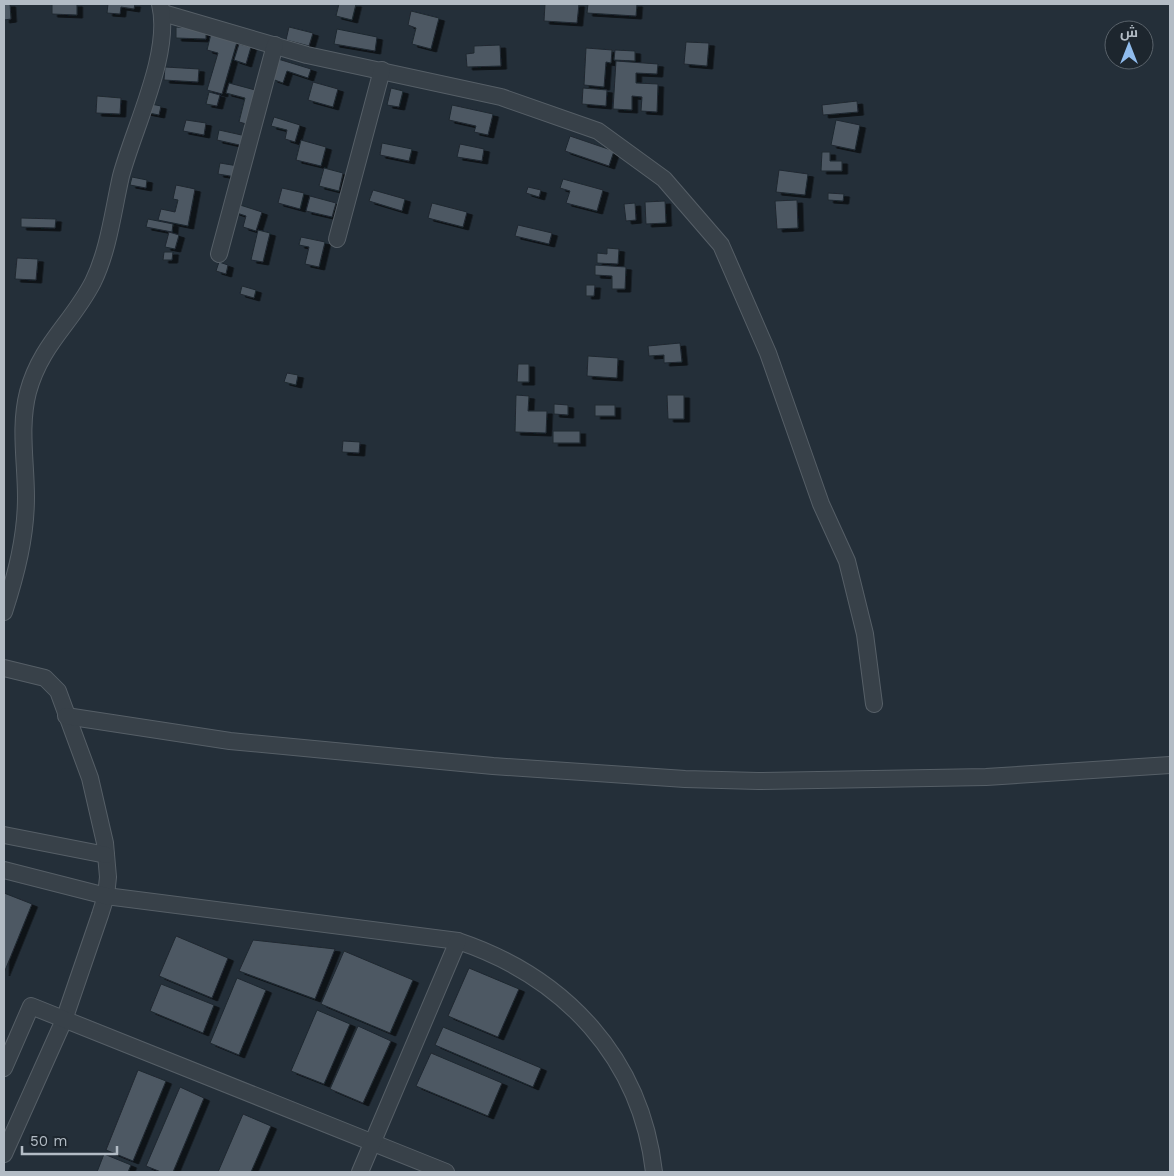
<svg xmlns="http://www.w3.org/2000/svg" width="1174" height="1176" viewBox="0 0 1174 1176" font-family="'Work Sans',Cairo,sans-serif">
<defs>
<filter id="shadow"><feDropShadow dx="5.5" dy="3" stdDeviation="0" flood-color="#0009"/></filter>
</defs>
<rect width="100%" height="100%" fill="#242f39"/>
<g fill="#4d5964" stroke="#1f2830" filter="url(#shadow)">
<path d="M4,4H10L11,19L4,20Z"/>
<path d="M52,4H77V15L52,14Z"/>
<path d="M108,4H135L134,9L121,7L120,14L107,13Z"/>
<path d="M339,4H356L352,20L336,16Z"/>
<path d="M545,4H579L577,23L544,21Z"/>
<path d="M588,4H637L636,16L587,13Z"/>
<path d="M411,11L439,18L431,49L412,44L416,28L408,25Z"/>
<path d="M176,27L206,29V39L176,38Z"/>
<path d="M289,27L313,33L309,46L286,40Z"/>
<path d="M337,29L377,37L375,51L334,44Z"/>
<path d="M211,34L237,42L222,94L207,90L218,53L207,50Z"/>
<path d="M686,42L709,43L707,66L684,64Z"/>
<path d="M239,44L251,47L246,64L234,60Z"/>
<path d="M500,45L501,66L467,67L466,54L474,53V46Z"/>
<path d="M586,48L612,50L611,63L606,62L604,87L584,85Z"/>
<path d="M615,50L635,51V61L614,60Z"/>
<path d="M278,59L311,69L308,78L287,71L283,83L272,79Z"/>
<path d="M616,61L658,64L657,74L636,73V83L658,84L657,112L641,111L642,97L632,96V110L613,109Z"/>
<path d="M165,67L199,69L198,82L164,80Z"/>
<path d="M313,82L338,89L333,107L308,100Z"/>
<path d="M229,83L259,91L250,125L239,122L245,98L226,93Z"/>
<path d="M391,88L403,91L399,107L387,105Z"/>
<path d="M583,88L607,90L606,106L582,104Z"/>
<path d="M209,92L220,95L217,106L206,104Z"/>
<path d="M97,96L121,98L120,114L96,113Z"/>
<path d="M857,101L858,112L823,115L822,105Z"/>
<path d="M146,103L161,106L159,115L144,112Z"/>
<path d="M452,105L493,114L488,135L474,132L476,126L449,120Z"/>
<path d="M274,117L300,125L295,142L285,139L287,130L271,126Z"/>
<path d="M186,120L206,123L204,135L183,131Z"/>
<path d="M836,120L860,125L855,150L831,145Z"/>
<path d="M219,130L246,136L244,146L217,140Z"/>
<path d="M570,136L614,151L609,166L565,151Z"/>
<path d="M301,140L326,147L321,166L296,160Z"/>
<path d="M382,143L412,149L409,161L380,155Z"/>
<path d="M460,144L484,149L482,161L457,157Z"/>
<path d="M822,152H830V161H842V171H821Z"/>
<path d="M220,163L238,166L236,177L218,174Z"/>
<path d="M324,168L343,173L339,191L319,186Z"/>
<path d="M779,170L808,174L805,195L776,192Z"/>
<path d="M132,177L147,180L146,188L130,185Z"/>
<path d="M563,179L603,190L597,211L566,203L570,191L560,188Z"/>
<path d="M176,185L195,189L188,226L158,220L161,209L175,212L178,200L173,199Z"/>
<path d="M528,187L541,190L539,197L526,193Z"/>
<path d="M282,188L304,193L300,209L278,203Z"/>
<path d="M373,190L405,199L402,211L369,201Z"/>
<path d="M828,193L844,194L843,201L828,200Z"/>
<path d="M310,196L336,203L332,217L306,211Z"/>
<path d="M797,200L798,228L777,229L775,201Z"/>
<path d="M665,201L666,223L646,224L645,202Z"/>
<path d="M432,203L467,212L463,227L428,218Z"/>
<path d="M635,203L636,220L626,221L624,204Z"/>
<path d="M237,204L262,212L256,231L243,227L246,216L234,212Z"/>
<path d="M21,218L56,219L55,228L21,227Z"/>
<path d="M148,219L173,224L172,232L146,227Z"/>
<path d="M518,225L552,233L549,244L515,236Z"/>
<path d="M258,230L270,233L263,262L251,260Z"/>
<path d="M169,232L179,235L175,249L165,247Z"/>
<path d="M301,237L325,242L319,267L305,264L309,247L299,245Z"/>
<path d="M607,248L619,249L618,264L597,263V253L607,254Z"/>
<path d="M164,252H173L172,260H163Z"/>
<path d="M17,258L38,259L36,280L15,279Z"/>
<path d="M219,262L228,265L226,274L216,271Z"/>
<path d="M595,265L626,267L625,289H612V276L595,275Z"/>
<path d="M586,285H595L594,296H586Z"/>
<path d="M242,286L256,290L254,298L240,294Z"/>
<path d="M680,343L682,362L664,363V355L649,356L648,346Z"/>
<path d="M588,356L618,358L617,378L587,376Z"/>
<path d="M518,364H529V382H517Z"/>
<path d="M287,373L298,375L296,385L284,382Z"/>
<path d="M516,395L529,396L528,411H547L546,433L515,432Z"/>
<path d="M667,395H684V419H668Z"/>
<path d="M554,404L568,405V415L554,414Z"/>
<rect x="595" y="405" width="20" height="11"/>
<rect x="553" y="431" width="27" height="12"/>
<path d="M343,441L360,442L359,453L342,452Z"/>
<path d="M4,893L32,904L4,973Z"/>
<path d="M176,936L228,958L212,998L159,976Z"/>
<path d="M253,940L335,949L315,999L239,971Z"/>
<path d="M344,951L413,980L390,1033L321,1004Z"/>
<path d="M469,968L519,989L498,1037L448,1016Z"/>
<path d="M237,978L266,990L239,1055L210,1043Z"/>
<path d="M161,984L214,1005L203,1033L150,1011Z"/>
<path d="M317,1010L350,1024L324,1084L291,1071Z"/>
<path d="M358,1026L391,1041L363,1103L330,1089Z"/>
<path d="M443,1027L541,1068L533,1087L435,1045Z"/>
<path d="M431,1053L502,1083L488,1116L416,1086Z"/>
<path d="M138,1070L166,1081L133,1161L106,1150Z"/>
<path d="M180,1087L204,1098L173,1172H161L146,1166Z"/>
<path d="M243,1114L271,1126L251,1172H218Z"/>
<path d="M104,1154L131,1165L128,1172H97Z"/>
</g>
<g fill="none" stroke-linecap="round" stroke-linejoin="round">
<defs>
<g id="minor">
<path d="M163,13L307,55L501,97L598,131L664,179L721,245L768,353L821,504L847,561L865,634L874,704"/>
<path d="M337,239L382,70"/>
<path d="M219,254L275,45"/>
<path d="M4,612C16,575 26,537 26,497C26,462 19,427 28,392C41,344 72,323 93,282C109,249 113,211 121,176C134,127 172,53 160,4"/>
<path d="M4,668L45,678L58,691L90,778L105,843L108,877L106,896L100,915L64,1020L4,1154"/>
<path d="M66,716L230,741L493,766L685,779L758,781L986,777L1170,765"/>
<path d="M4,835L106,855"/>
<path d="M4,870L106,896L458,941C565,977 641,1058 654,1172"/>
<path d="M4,1068L31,1006L446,1172"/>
<path d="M360,1172L458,941"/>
</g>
</defs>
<use href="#minor" stroke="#565f67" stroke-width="18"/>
<use href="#minor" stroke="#384149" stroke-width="16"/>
</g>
<rect width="1174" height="1176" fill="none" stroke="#b3bcc5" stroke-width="10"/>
<g transform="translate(1129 45)"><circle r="24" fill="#1d262e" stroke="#59626a"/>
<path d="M0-4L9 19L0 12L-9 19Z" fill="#90bced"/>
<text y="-8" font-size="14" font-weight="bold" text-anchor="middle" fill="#b3bcc5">ش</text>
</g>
<path d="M22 1146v8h95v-8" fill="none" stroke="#b3bcc5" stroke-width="2.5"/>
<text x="30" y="1146" font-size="15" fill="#b3bcc5" stroke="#1d262e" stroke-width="4" paint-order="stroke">50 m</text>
</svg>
